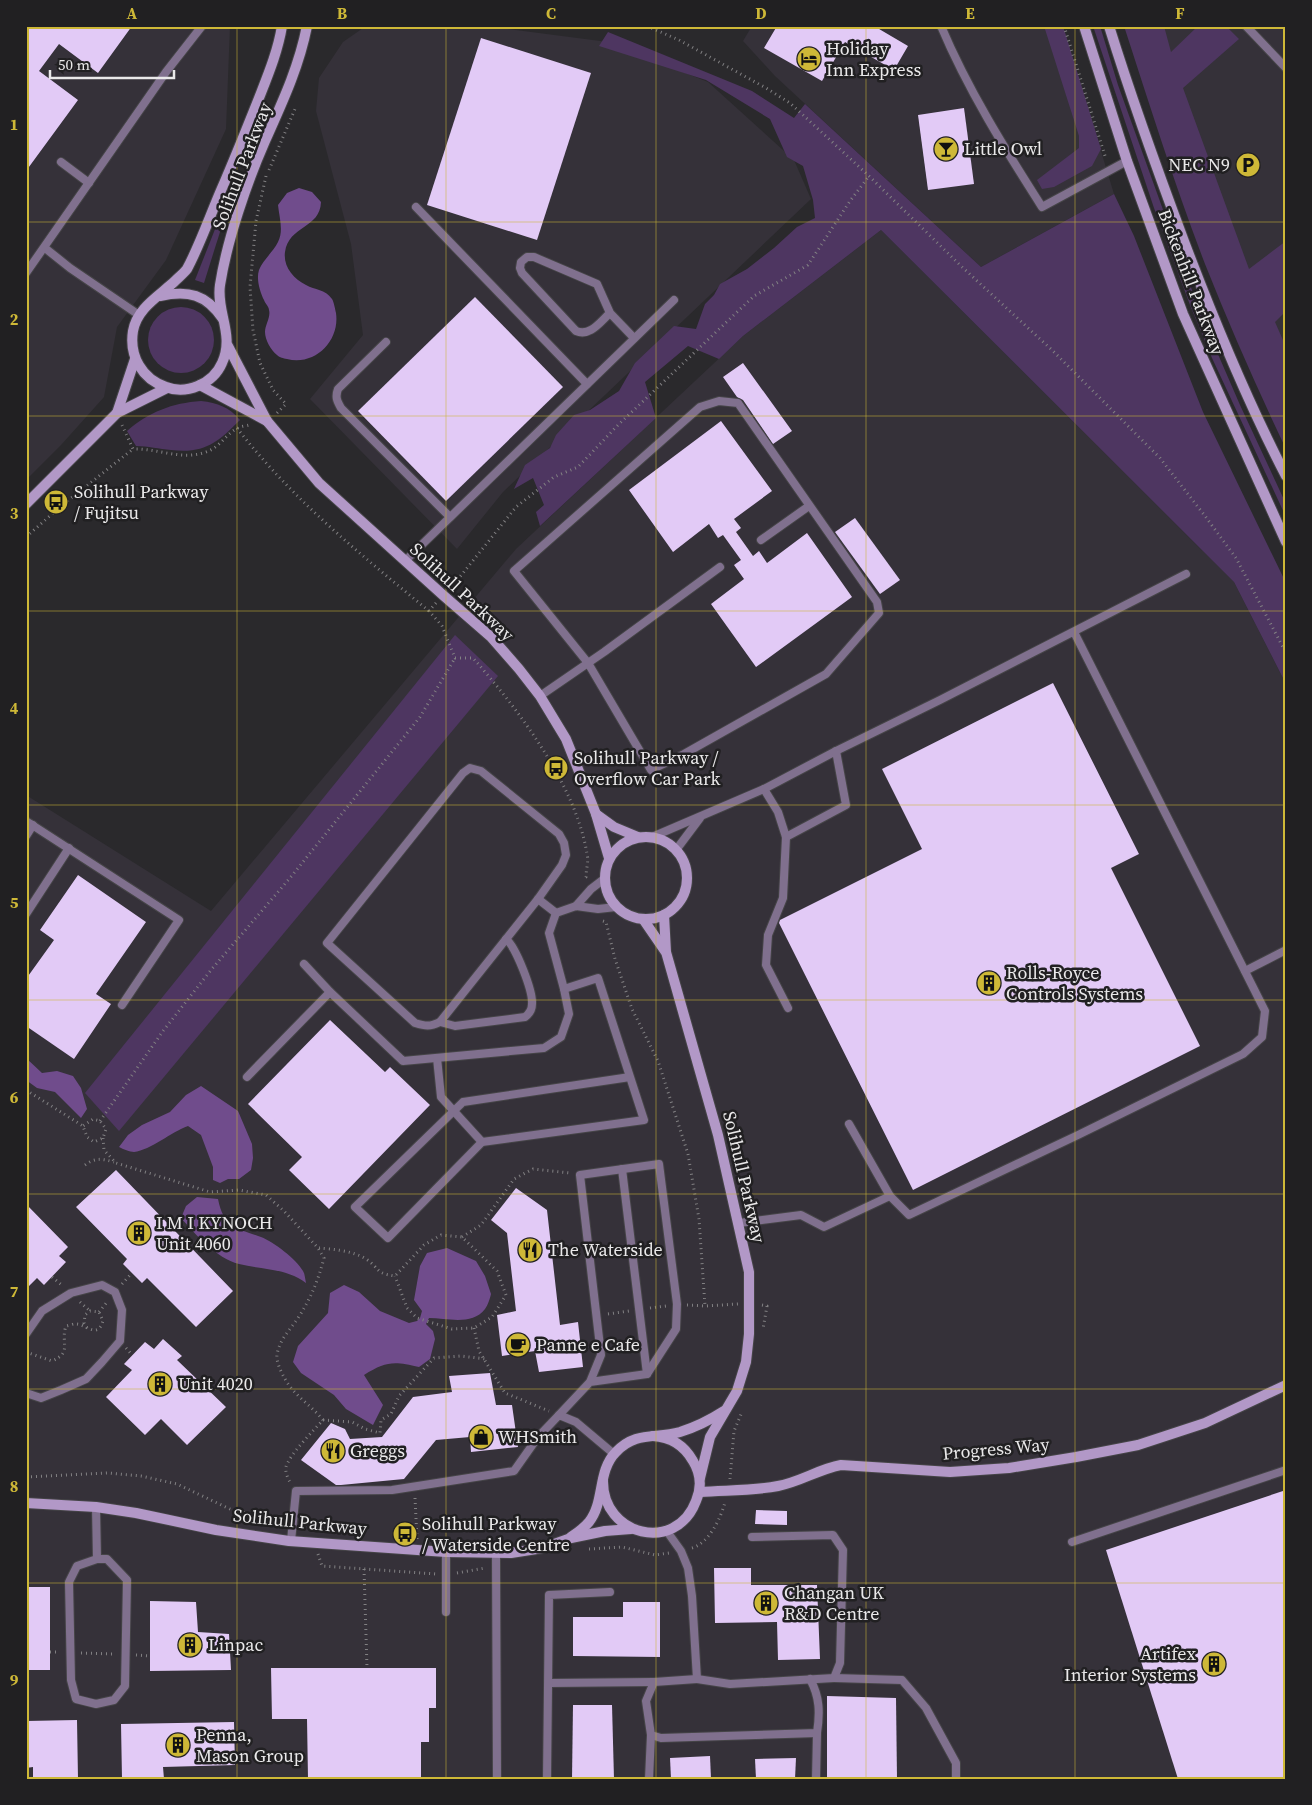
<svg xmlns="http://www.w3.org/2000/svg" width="1312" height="1805" viewBox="0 0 1312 1805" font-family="'Source Serif 4',serif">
<rect width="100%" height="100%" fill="#2a292c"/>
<g fill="#353139">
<path d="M26,26H230L226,129L166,260L117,327L104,397L61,445L26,480Z"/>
<path d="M366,26H486L608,42L708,82L794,160L811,199L503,492L457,549L310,399L363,335L351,244L316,111L319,78L343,42Z"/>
<path d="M752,26H1063L1114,194L981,267L775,76L743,41Z"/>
<path d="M1129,26H1286V408Z"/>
<path d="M881,230L1234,582L1286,684V1779H26V795L211,911L516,549L743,336Z"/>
</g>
<g fill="#4e3661">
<path d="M1044,26H1063L1101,149L1092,166L1054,187L1042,189L1037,180L1079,148V136Z"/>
<path d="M1093,26H1100L1118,85L1201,315L1240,405L1286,504V517L1212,358L1190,305L1154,208Z"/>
<path d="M1124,26H1164L1171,52L1198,26H1226L1239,39L1183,88L1249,269L1286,241V311L1275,322L1286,347V449C1257,388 1230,327 1205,264C1175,186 1150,106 1124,26Z"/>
<path d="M608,32L752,91L794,118L805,104L981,267L1114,194L1134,236L1203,412L1286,583V684L1234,582L881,230L743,336L719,359L688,346L645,382L656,418L540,526L536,512L544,505L533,478L514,489L525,465L550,448L556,435L574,415L590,410L619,391L635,363L674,326L696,329L705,304L714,295L720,284L747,269L774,248L797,227L815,218L813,200L803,166L787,157L770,119L706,80L599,46Z"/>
<path d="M221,214L225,216L204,283L195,280Z"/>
<circle cx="181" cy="340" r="33"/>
<path d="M201,401C218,403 229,407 240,420C218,442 205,454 171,450C159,449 148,446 136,446L127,431C149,412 172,403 201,401Z"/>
<path d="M455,635L498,676L119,1131L85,1093Z"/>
</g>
<g fill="#704c8c">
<path d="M299,188L312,192L321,202C320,229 289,225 285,252C283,266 293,279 306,285C315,290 325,289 332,299C334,302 335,309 336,313C340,341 315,366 287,359C283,358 280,358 277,355C271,350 265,340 265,332C265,325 271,317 269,310C269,307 265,303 264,300C260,292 256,279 259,270C263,260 273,252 278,242C284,231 279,216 278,205L287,193Z"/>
<path d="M26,1058L42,1073L57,1071L73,1076L81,1088L87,1109L81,1118L55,1092L37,1088L26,1080Z"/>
<path d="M201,1086L238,1111L252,1144L253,1158L251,1170L239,1179H228L220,1183L213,1180V1167L201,1135L188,1126C171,1132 151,1150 134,1152C130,1152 123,1149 119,1147L128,1135L142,1125L170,1112L186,1095Z"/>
<path d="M197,1197L218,1199C224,1229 237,1228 261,1237C274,1242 296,1259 303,1271C305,1274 305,1279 306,1283C286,1268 263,1270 239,1264C216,1258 196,1235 181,1218L186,1206Z"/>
<path d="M447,1248L476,1261L485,1276L491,1294C490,1298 488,1305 485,1309C472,1326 447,1318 429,1318L426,1324L433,1331L435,1339L430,1359L419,1367C394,1361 386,1361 364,1375L383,1405L373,1425L346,1409L334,1395L301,1373L293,1362L298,1346L328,1313L330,1293L344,1285L359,1292L380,1311L409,1323L417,1321L420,1318L422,1311L414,1300L420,1266L427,1253Z"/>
</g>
<g fill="#e2caf6">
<path d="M26,26H132L98,73L59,44L39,71L78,100L26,171Z"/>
<path d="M777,26H874L908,46L894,70L845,42L822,81L764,48Z"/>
<path d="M481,38L591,73L537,240L427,205Z"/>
<path d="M964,108L974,184L928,190L918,115Z"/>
<path d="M475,297L563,387L446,501L358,411Z"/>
<path d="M743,363L792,431L773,444L743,400L737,397L723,377Z"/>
<path d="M721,421L772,491L734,519L741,528L736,532L753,556L759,551L767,563L807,533L852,597L756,667L711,604L744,579L734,565L741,560L723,535L718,538L709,524L673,552L629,490Z"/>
<path d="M855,518L900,580L880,594L835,532Z"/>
<path d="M1053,683L1139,854L1111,868L1200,1046L913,1190L779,923L780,920L922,849L882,769Z"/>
<path d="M78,875L146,922L96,994L111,1004L74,1059L26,1026V979L54,940L40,930Z"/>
<path d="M330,1020L385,1072L390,1067L430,1105L329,1209L289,1170L302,1157L248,1104Z"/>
<path d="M116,1170L233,1291L196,1327L147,1278L142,1283L123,1264L127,1259L76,1207Z"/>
<path d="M516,1188L547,1210L560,1325L578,1322L583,1367L539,1372L535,1351L502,1356L497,1315L516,1311L507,1233L491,1220Z"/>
<path d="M26,1204L68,1247L59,1256L66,1262L44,1285L37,1278L26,1289Z"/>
<path d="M163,1339L182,1356L177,1360L226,1407L187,1445L161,1419L145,1435L106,1397L132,1370L124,1364L145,1342L154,1349Z"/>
<path d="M490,1373L496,1405H512L518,1447L471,1452L470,1437L436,1440L404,1479L341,1485H336L301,1460L331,1423L345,1429L350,1439L382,1437L413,1397L452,1392L449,1376Z"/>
<path d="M1286,1490V1779H1178L1106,1550Z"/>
<path d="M756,1510L787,1511V1525L755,1524Z"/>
<path d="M714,1568H751V1585H817L820,1659L778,1660L777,1622L715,1623Z"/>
<rect x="26" y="1587" width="24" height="83"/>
<path d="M150,1601L196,1602L198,1632L229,1634L231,1670L150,1671Z"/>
<path d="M623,1602H660V1657L573,1656V1617H623Z"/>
<path d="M271,1668H436V1708H429V1742H421V1779H308L307,1719H272Z"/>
<path d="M827,1696L896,1698L897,1779H827Z"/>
<path d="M573,1705H612L614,1779H572Z"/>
<path d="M77,1720L78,1779H33V1767L26,1768V1721Z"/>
<path d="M234,1722L235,1765L163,1767L164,1779H122L121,1724Z"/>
<path d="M710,1756L711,1779H671L670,1758Z"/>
<path d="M796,1758L795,1779H756L755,1759Z"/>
</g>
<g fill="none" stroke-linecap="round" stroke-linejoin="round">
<defs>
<g id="lane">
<path d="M941,26C968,90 1005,149 1042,207L1127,161"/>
<path d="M1246,26L1286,68"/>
<path d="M61,162L89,183"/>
<path d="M416,207L587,384"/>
<path d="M45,248L70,268L139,315"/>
<path d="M26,273L166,72L202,26"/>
<path d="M610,313L597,284L534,257H527L521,262L520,268L522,273L576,331C590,337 600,322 610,313L634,338"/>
<path d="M386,342L338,389C335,397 337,401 341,408L450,517"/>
<path d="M719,401L738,403L877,602L879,613L826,674L684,754L651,770L588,663L514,571L700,407Z"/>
<path d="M761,540L809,506"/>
<path d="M405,561L674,300"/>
<path d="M540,696L604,652L720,567"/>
<path d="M470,768L481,771L559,834L564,843L566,855L562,865L538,899L440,1022C430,1027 425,1026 415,1023L327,943L463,773Z"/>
<path d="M764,789L778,812L786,837L783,898L768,935L766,965L788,1008"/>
<path d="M26,821L179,920L122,1005"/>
<path d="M26,836L33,825"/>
<path d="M652,837L764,789L836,751L940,700L1186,574"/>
<path d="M786,837L846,805L836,751"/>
<path d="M676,850L700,818"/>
<path d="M538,899L556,913"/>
<path d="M576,906L591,889L604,879"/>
<path d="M26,914L69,848"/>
<path d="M304,964L330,992L403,1061L544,1048L561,1037L569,1014L564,989L549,933L556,913L576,906L598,909L616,907"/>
<path d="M1245,971L1286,950"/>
<path d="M564,989L598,978L644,1120L482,1142L388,1238L355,1207L463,1102L630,1077"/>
<path d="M440,1022L455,1026L525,1017C529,1014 532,1010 532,1004C533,991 516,947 506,939"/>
<path d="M437,1058L441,1097L482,1142"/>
<path d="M247,1077L330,992"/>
<path d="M849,1124L890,1196"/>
<path d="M622,1169L647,1374"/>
<path d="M739,1223L801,1215L824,1227L890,1196L909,1215L1078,1135L1243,1054L1262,1037L1265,1011L1074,632"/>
<path d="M26,1334L42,1311L71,1293L102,1285L115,1292L122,1310L120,1341L102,1362L86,1379L61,1390L41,1398L26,1393"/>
<path d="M559,1415L590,1382L601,1355L580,1175L659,1164L677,1304L676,1329L647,1374L590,1382"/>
<path d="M96,1507L97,1559"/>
<path d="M666,1530L681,1551L688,1568L692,1596L697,1679L730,1684L834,1678L840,1663L843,1550L833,1535L752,1537"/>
<path d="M291,1541L296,1491L392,1490L514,1471L538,1437L559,1415L576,1422L614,1454"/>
<path d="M1072,1542L1286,1470"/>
<path d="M496,1553L497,1779"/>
<path d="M97,1559H107L127,1580L125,1686L114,1700L96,1704L76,1699L71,1680L69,1582L77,1566Z"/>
<path d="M446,1612V1552"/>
<path d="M834,1678L902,1680L926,1708L956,1763V1779"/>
<path d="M697,1679L654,1682L646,1701L651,1735L661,1738L817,1733C820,1713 820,1697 810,1679"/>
<path d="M549,1683L654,1682"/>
<path d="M547,1779L549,1595L610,1592"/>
<path d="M649,1779L651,1735"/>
<path d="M816,1779L817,1733"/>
</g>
<g id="secondary">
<path d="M282,26C278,51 268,75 259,98C247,128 235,158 222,188C211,213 200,245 187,269C184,273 179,277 175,281C159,296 137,308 133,331C129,356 142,379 166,387C186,395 213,384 222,363C235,335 216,312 220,285C227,240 247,182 265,141C282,103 299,67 307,26"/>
<path d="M1084,26L1127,161L1183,314L1286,542"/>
<path d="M1109,26C1132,100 1158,172 1185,244C1215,323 1247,401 1286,476"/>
<path d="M160,296C188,290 206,294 223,319"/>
<path d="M228,346L267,421L319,483L444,596L491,637L519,669L540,696L566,739L596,814L609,858"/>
<path d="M200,385L267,421"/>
<path d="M117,413L135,359"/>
<path d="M26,504L117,413L167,388"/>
<path d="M596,814L614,827L638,837"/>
<circle cx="646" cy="878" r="41"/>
<path d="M664,915L666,952L718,1135L749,1272V1334L746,1362L737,1391L710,1437L700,1478"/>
<path d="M643,919L665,951"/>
<path d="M603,1480C602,1536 676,1554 696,1501C702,1487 701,1474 693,1461C684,1445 671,1437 653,1436"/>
<path d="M700,1492C726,1490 753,1491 778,1486C800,1482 819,1469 841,1465L950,1472L1009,1468L1076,1457L1138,1445L1205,1423L1286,1385"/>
<path d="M26,1503L96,1507L136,1513L216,1530L289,1541L446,1552L511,1553L543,1548L571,1538L605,1531L631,1529"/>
<path d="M571,1537C577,1533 584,1528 589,1522C605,1502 597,1471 616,1452C636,1431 655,1439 680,1432C696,1427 710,1420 724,1411"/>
</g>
</defs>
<use href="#lane" stroke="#454447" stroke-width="10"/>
<use href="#secondary" stroke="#454447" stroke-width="12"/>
<g stroke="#828183" stroke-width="3" stroke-dasharray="1 4" stroke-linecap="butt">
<path d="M647,26L679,40L766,88L790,103L869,176L961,266L1053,351L1160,458L1205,516L1236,558L1286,653"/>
<path d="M1064,26L1106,159"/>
<path d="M984,151L992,146"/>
<path d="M269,170L295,109"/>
<path d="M266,176L256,221L250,287L253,330L260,363L273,390L286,404L277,413"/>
<path d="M122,425L133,449C156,448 180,460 203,453C221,448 225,434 238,428C241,426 246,426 249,425"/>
<path d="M237,428C291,498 361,555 429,611"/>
<path d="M26,537L60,507L133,449"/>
<path d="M451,588L516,507L554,477L578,467L618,425L754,296L808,265L850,201L869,176"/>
<path d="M436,603L429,611L442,626L455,658H473C518,709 576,785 587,854C589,861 586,869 586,877L583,879"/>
<path d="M603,921L606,922L615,959L632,1009L658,1061L688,1154L699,1219L705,1306"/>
<path d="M26,1090L83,1126L87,1137L94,1142L103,1138L106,1129L100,1121L93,1119L83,1126"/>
<path d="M100,1121L163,1031L211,970L290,878L420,717L455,658"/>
<path d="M103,1138L104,1150L116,1163L210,1192L239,1190L266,1195L284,1211L318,1248L324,1258C318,1281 311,1298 298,1318C290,1330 279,1340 277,1355C276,1361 281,1372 284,1377C293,1395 311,1405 323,1420C314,1430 289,1455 286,1467C285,1472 288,1479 290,1482"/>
<path d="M85,1165C96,1157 102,1159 114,1162"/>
<path d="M462,1237L481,1225L514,1179L533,1169L570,1173"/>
<path d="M319,1248C332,1249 354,1251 366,1259C381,1269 374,1273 395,1276L424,1245L441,1235L462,1237L497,1271L506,1295L492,1317L474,1328L452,1329L417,1318L407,1308L395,1276"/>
<path d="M52,1277L63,1286"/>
<path d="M122,1284L132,1273"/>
<path d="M80,1302L90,1311"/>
<path d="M687,1305L705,1306L738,1304"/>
<path d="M762,1305L767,1306L763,1329"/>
<path d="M650,1308L666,1306"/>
<path d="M99,1312L107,1302"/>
<path d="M608,1314L629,1311"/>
<path d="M474,1328L479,1351L505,1393L549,1411"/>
<path d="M126,1348L132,1355"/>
<path d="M26,1352L52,1361C73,1352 60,1343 66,1326C67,1326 73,1324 74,1324C86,1323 97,1340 103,1321L99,1312L90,1311L85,1315L84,1323L87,1328"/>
<path d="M323,1420L352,1422L365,1429L380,1433L381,1420L391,1414L399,1396L434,1358L461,1356L486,1359"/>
<path d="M26,1477L108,1473L141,1476L177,1484L232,1510L279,1521L281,1524"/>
<path d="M730,1479L734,1431L742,1412"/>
<path d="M415,1498L417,1539"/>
<path d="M692,1548C709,1543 721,1518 725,1502"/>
<path d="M589,1549L622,1547L655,1555L669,1553"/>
<path d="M318,1554L322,1566L436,1574"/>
<path d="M364,1569L367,1668"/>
<path d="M457,1573L485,1568"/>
<path d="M50,1652H60"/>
<path d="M81,1653L114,1654"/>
<path d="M136,1655L150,1656"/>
</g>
<use href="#lane" stroke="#80708e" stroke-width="8"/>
<use href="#secondary" stroke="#b298c7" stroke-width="10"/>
</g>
<path fill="none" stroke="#ceb837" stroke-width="1" stroke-opacity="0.55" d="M237,26V1779M446,26V1779M656,26V1779M866,26V1779M1075,26V1779M26,222H1286M26,416H1286M26,611H1286M26,805H1286M26,1000H1286M26,1194H1286M26,1389H1286M26,1583H1286"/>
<defs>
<symbol id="hotel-disc" viewBox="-11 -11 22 22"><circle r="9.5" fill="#ceb837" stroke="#212022"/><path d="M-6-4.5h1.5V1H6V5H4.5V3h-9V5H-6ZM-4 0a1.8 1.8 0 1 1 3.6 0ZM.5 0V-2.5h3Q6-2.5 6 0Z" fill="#111"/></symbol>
<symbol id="bar-disc" viewBox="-11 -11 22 22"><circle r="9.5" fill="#ceb837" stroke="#212022"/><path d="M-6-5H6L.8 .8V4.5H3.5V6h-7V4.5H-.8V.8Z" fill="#111"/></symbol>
<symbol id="parking-disc" viewBox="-11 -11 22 22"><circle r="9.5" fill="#ceb837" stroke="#212022"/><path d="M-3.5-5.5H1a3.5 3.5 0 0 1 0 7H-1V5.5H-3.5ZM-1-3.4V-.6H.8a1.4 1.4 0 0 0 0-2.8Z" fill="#111"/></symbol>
<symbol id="bus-disc" viewBox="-11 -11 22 22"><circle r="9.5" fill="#ceb837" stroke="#212022"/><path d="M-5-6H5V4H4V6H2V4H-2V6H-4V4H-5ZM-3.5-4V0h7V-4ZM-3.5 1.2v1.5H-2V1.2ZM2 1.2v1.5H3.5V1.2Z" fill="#111"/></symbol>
<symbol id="building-disc" viewBox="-11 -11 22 22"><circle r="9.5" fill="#ceb837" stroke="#212022"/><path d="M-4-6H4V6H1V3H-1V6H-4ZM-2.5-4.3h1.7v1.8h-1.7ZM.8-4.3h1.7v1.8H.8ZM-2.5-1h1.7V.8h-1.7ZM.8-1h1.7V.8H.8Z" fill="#111"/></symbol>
<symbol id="restaurant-disc" viewBox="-11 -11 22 22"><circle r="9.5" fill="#ceb837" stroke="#212022"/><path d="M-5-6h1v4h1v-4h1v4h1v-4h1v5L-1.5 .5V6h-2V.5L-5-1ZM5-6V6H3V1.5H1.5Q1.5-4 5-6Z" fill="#111"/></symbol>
<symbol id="cafe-disc" viewBox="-11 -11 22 22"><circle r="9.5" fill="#ceb837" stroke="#212022"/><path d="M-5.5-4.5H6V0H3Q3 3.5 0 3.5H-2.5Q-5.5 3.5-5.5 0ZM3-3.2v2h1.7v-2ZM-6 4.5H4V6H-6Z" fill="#111"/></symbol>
<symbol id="shop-disc" viewBox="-11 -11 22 22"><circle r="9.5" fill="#ceb837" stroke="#212022"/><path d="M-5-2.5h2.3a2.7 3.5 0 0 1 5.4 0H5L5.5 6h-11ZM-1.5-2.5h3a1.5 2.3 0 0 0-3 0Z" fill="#111"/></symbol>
</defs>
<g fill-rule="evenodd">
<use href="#hotel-disc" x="795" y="45" width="28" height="28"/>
<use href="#bar-disc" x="932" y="135" width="28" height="28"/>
<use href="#parking-disc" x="1234" y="151" width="28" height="28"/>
<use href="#bus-disc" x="42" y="488" width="28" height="28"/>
<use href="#bus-disc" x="542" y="754" width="28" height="28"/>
<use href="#building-disc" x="975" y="969" width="28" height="28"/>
<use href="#building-disc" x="125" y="1219" width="28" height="28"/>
<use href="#restaurant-disc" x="516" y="1236" width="28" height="28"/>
<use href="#cafe-disc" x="504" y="1331" width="28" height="28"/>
<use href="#building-disc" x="146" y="1370" width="28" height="28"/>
<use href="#shop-disc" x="467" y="1423" width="28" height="28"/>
<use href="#restaurant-disc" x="319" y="1437" width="28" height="28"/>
<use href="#bus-disc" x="391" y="1520" width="28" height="28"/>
<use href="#building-disc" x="752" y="1589" width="28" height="28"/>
<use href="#building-disc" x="176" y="1631" width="28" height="28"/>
<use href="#building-disc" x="1200" y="1650" width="28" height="28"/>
<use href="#building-disc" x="164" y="1731" width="28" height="28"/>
</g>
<g text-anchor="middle" stroke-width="5" stroke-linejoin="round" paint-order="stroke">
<g font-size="18" fill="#eae9ea" stroke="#212022" text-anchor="start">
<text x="826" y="55">Holiday<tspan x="826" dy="21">Inn Express</tspan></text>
<text x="964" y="155">Little Owl</text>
<text x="1230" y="171" text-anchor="end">NEC N9</text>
<text x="74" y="498">Solihull Parkway<tspan x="74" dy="21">/ Fujitsu</tspan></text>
<text x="574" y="764">Solihull Parkway /<tspan x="574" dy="21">Overflow Car Park</tspan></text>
<text x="1006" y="979">Rolls-Royce<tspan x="1006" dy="21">Controls Systems</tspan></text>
<text x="156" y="1229">I M I KYNOCH<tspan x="156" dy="21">Unit 4060</tspan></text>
<text x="548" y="1256">The Waterside</text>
<text x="536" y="1351">Panne e Cafe</text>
<text x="178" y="1390">Unit 4020</text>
<text x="498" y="1443">WHSmith</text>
<text x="350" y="1457">Greggs</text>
<text x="422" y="1530">Solihull Parkway<tspan x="422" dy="21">/ Waterside Centre</tspan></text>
<text x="784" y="1599">Changan UK<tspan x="784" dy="21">R&amp;D Centre</tspan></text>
<text x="208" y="1651">Linpac</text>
<text x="1196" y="1660" text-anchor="end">Artifex<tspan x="1196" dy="21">Interior Systems</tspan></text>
<text x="196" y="1741">Penna,<tspan x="196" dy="21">Mason Group</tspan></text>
</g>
<g font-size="18" fill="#eae9ea" stroke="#212022">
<text transform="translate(242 166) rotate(-69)" y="6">Solihull Parkway</text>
<text transform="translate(1191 282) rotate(69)" y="6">Bickenhill Parkway</text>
<text transform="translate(462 592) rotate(43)" y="6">Solihull Parkway</text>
<text transform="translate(744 1177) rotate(77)" y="6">Solihull Parkway</text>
<text transform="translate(996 1449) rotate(-5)" y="6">Progress Way</text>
<text transform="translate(300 1522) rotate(6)" y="6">Solihull Parkway</text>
</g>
</g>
<rect width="1312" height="1805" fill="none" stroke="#212022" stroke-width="55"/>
<path d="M50 70v8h124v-8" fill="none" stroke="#eae9ea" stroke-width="2.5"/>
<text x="58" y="70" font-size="15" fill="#eae9ea" stroke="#212022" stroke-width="4" paint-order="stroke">50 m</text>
<rect x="28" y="28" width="1256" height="1750" fill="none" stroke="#ceb837" stroke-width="2"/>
<g font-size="16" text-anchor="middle" font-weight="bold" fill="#ceb837">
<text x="132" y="19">A</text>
<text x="342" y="19">B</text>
<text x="551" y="19">C</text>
<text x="761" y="19">D</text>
<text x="970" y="19">E</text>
<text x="1180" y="19">F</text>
<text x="14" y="130">1</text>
<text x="14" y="325">2</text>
<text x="14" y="519">3</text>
<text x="14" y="714">4</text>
<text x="14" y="908">5</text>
<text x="14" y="1103">6</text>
<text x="14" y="1297">7</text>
<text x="14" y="1492">8</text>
<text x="14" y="1686">9</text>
</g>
</svg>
